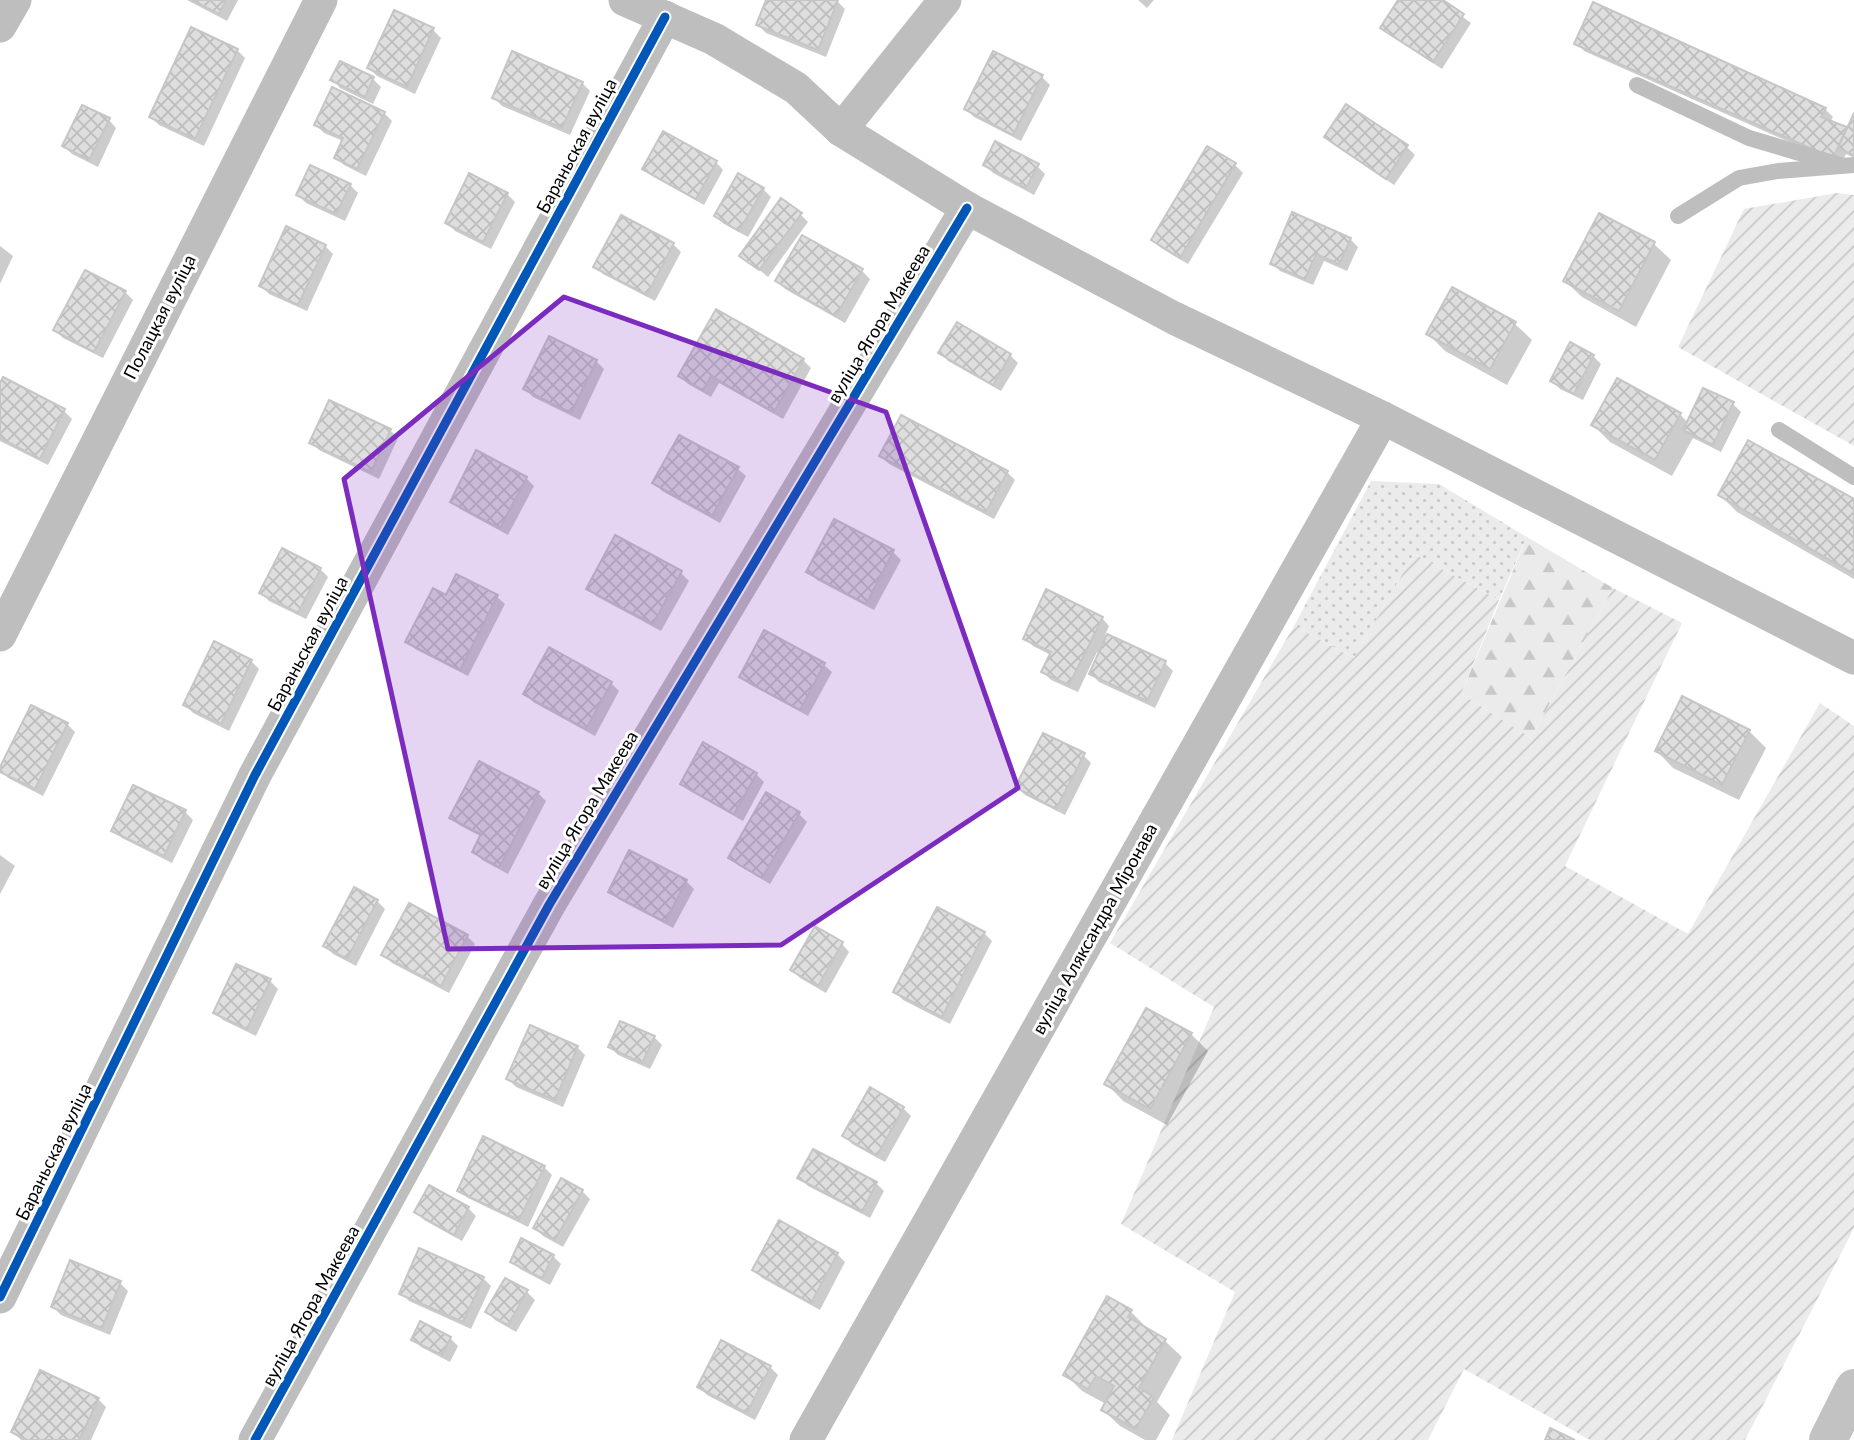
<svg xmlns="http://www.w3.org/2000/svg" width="1854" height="1440" viewBox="0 0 1854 1440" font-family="Lato,sans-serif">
<defs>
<pattern id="grass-dots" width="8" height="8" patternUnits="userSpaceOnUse" patternTransform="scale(1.75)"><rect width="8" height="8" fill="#ebebeb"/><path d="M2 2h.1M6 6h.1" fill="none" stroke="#c8c8c8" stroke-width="1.8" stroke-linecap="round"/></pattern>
<pattern id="forest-firs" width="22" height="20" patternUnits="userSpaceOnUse" patternTransform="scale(1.75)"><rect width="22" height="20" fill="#ebebeb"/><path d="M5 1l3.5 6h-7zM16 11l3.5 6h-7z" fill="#c8c8c8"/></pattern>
<pattern id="garden-furrows" width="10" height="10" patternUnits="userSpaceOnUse" patternTransform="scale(1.75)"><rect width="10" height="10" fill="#ebebeb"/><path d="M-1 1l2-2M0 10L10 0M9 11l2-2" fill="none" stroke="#c8c8c8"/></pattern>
<pattern id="building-cross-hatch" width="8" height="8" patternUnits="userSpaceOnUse" patternTransform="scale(1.75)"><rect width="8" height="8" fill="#dedede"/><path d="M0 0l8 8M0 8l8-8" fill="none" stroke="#bdbdbd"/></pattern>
</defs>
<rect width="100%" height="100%" fill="#fff"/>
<path fill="url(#grass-dots)" d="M1371,481L1439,484L1527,537L1499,600L1414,554L1354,658L1294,626Z"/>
<path fill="url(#forest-firs)" d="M1527,537L1613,588L1531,738L1461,694Z"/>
<g fill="url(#garden-furrows)">
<path d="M1837,193L1854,195V446L1678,347L1744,209Z"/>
<path d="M1414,554L1499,600L1461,694L1531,738L1613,588L1682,623L1565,866L1688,934L1820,703L1854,726V1228L1745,1440H1590L1464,1369L1428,1440H1172L1235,1292L1121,1224L1214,1007L1110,943L1294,626L1354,658Z"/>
</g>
<g fill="#0003">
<path d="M187,0H238L227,21Z"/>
<path d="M768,0L837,1L845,9L826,57L766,33L758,25Z"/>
<path d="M1138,0H1154L1147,8Z"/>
<path d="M1400,0H1440L1471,23L1442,69L1390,35L1383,28Z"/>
<path d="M433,30L441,38L415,94L377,76L369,68Z"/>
<path d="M1577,43L1825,109L1833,117L1830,122L1848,129L1854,117V158L1846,154L1841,165L1584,51Z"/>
<path d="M237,50L245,58L204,146L159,125L151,117Z"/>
<path d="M341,63L373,79L381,87L373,104L340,88L333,80Z"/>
<path d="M1042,77L1050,85L1021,141L974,117L966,109Z"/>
<path d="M582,83L590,91L570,135L502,106L494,98Z"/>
<path d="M1346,107L1407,147L1415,155L1394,185L1334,145L1326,137Z"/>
<path d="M384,113L392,121L366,176L344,165L336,158L343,141L324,133L316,125Z"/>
<path d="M109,120L116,128L98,167L72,154L64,146Z"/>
<path d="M1208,148L1235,165L1243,173L1188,264L1161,248L1153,240Z"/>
<path d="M716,162L723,170L704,205L652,176L644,168Z"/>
<path d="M985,165L1037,166L1045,174L1034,195L993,173Z"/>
<path d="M350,185L358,193L345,221L306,203L298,195Z"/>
<path d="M763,189L771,197L748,237L724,224L716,216Z"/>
<path d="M507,194L515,202L491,249L455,231L447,223Z"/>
<path d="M800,214L808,222L768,277L741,255Z"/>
<path d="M1600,215L1654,244L1671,260L1636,327L1582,297L1565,281Z"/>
<path d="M287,228L325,246L333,254L307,311L269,294L261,286Z"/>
<path d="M1350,239L1358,247L1347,271L1324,261L1313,285L1280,271L1272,263Z"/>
<path d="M673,244L681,252L655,301L603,274L595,266Z"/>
<path d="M0,246L13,256L0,284Z"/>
<path d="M862,271L870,279L845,323L785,289L777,281Z"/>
<path d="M125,292L133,300L103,358L63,338L55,330Z"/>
<path d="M1515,324L1532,340L1507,385L1445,351L1428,334Z"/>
<path d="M941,353L1010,355L1018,363L1001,391L948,361Z"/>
<path d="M1593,356L1601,364L1583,400L1560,389L1552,381Z"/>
<path d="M803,360L811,368L783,419L719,383L711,397L688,384L680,376Z"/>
<path d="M596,361L604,369L580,420L533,397L525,389Z"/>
<path d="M4,380L64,411L72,419L48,465L0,441V387Z"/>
<path d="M1733,404L1741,412L1721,452L1693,438L1672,476L1610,442L1593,425L1680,414L1688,423Z"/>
<path d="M390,430L398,438L379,479L319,450L311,442Z"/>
<path d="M881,456L1007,472L1015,480L994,519L889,464Z"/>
<path d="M738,469L746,476L720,523L662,491L654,483Z"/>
<path d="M526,478L534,486L508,535L460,509L452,501Z"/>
<path d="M1720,495L1854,501V579L1737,512Z"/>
<path d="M893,552L901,560L874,610L817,580L809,572Z"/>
<path d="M320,569L328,577L306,619L269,601L261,593Z"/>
<path d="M681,573L689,581L661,631L596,596L588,588Z"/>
<path d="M457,576L497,597L505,604L468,676L415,649L407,641L446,597Z"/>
<path d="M1102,618L1109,626L1105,635L1165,663L1173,671L1155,708L1099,682L1091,674L1100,654L1097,652L1078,692L1051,680L1043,672L1051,655L1033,646L1025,638Z"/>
<path d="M765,632L824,665L832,672L808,716L749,684L741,676Z"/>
<path d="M251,661L259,669L229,731L193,713L185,705Z"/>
<path d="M611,683L619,691L595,736L533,702L526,694Z"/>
<path d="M67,724L75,732L43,796L8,778L0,770Z"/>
<path d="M1749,731L1766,748L1739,800L1673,768L1657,751Z"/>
<path d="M1083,755L1091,763L1065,815L1025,795L1017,787Z"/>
<path d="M756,774L764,782L743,821L690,791L682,783Z"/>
<path d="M538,793L546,801L508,874L482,860L474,852L482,837L459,825L451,817Z"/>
<path d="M767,795L799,814L807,822L770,884L738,865L730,858Z"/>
<path d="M185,812L193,820L172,863L122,838L114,830Z"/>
<path d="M0,855L15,866L0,894Z"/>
<path d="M686,881L694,889L673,928L618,899L610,891Z"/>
<path d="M377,901L385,909L356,966L333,954L325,946Z"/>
<path d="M410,906L467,936L475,944L449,993L392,963L384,955Z"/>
<path d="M984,933L992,941L950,1024L903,1000L895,992Z"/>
<path d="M842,944L849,952L826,993L800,978L792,970Z"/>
<path d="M270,981L278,989L256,1036L223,1020L215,1012Z"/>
<path d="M530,1028L577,1047L585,1055L563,1107L516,1087L508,1079Z"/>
<path d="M1191,1034L1208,1051L1167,1125L1123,1101L1107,1084Z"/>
<path d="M654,1037L662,1045L650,1069L618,1055L610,1047Z"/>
<path d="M903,1108L911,1116L885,1162L852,1144L845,1136Z"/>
<path d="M544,1167L552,1175L528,1227L468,1198L460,1191Z"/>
<path d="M800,1178L876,1183L884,1191L870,1218L808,1186Z"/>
<path d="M582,1191L590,1199L563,1247L543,1236L535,1228Z"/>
<path d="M468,1208L476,1216L462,1241L424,1220L416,1212Z"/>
<path d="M779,1223L837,1254L845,1262L820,1310L762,1278L754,1270Z"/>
<path d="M553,1256L561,1264L550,1285L520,1269L512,1261Z"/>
<path d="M483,1278L491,1286L471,1329L409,1301L401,1293Z"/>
<path d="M120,1283L128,1291L110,1335L61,1315L53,1307Z"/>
<path d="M527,1292L535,1300L516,1332L495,1320L487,1312Z"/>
<path d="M1130,1311L1147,1328L1146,1330L1165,1341L1182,1357L1157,1402L1170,1415L1156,1440H1145L1120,1426L1103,1410L1106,1404L1082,1391L1066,1375Z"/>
<path d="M450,1338L458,1346L450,1362L421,1347L413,1339Z"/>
<path d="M770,1367L778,1375L755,1420L707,1395L699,1387Z"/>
<path d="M98,1399L106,1407L91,1440H21L13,1432Z"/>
</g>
<g fill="url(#building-cross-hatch)" stroke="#c6c6c6" stroke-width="2">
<path d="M192,0H226L219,14Z"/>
<path d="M766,0H838L818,50L756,25Z"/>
<path d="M1398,0H1443L1464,14L1433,62L1380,28Z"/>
<path d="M1593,2L1826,108L1821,117L1847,127L1833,158L1574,44Z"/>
<path d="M394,10L434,28L407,87L367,68Z"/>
<path d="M191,27L238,49L195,139L149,117Z"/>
<path d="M512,51L583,82L562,128L492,98Z"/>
<path d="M993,51L1043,75L1013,135L964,109Z"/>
<path d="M340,61L374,77L365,97L330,80Z"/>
<path d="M332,87L385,112L357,169L334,158L343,138L314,125Z"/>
<path d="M1346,104L1408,145L1386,179L1324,137Z"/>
<path d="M82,105L110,118L89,160L62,146Z"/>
<path d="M1854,113V155L1838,148Z"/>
<path d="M663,131L717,161L696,199L642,169Z"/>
<path d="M995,141L1039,164L1026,188L983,165Z"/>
<path d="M1207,146L1236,163L1180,258L1151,240Z"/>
<path d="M310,165L351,184L336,214L296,195Z"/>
<path d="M469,173L508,193L483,242L445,223Z"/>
<path d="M738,173L764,188L739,231L714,216Z"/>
<path d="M781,198L802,213L759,270L739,256Z"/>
<path d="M1292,212L1351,238L1339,264L1316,254L1305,279L1270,264Z"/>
<path d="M1599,213L1655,242L1619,311L1563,281Z"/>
<path d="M621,215L674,243L647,295L593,267Z"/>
<path d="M286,226L326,245L298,305L259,286Z"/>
<path d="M802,235L863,269L836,316L775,281Z"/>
<path d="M85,270L126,291L94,352L53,330Z"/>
<path d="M1452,287L1516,322L1490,369L1426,334Z"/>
<path d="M716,309L804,359L774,412L711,376L703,390L678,376Z"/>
<path d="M957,322L1011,354L993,385L938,353Z"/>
<path d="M549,336L597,360L571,413L523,389Z"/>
<path d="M1570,342L1594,355L1574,394L1550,381Z"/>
<path d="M3,377L65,409L40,459L0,438V383Z"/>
<path d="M1617,378L1681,413L1655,460L1591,425Z"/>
<path d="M1703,388L1734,402L1713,445L1683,430Z"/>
<path d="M329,400L391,429L371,472L309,443Z"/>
<path d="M901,415L1008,471L986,512L879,456Z"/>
<path d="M679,435L739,467L712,516L652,483Z"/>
<path d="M1748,440L1854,499V574L1718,495Z"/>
<path d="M476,450L527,477L500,528L450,502Z"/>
<path d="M834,519L894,550L866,604L806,572Z"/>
<path d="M615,535L682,571L653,624L586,589Z"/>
<path d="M282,548L321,568L298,613L259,593Z"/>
<path d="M456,574L498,595L460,670L405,642L433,588L446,595Z"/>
<path d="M1046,589L1103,617L1069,685L1041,672L1051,652L1023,639Z"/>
<path d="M764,630L825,663L800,710L739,677Z"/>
<path d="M1107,634L1166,661L1147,701L1089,674Z"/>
<path d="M214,641L252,660L221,724L183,705Z"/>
<path d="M549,647L612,682L586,729L523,694Z"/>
<path d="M1682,696L1750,730L1722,785L1655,751Z"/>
<path d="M31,705L68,723L35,789L0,772V767Z"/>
<path d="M1043,733L1085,753L1056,809L1015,787Z"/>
<path d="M703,742L757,773L734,814L680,784Z"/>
<path d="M479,761L539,792L499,867L472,852L481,834L449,818Z"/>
<path d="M133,785L186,810L164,856L111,831Z"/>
<path d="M766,792L800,812L762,878L728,858Z"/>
<path d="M629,850L687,880L665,922L608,892Z"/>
<path d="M354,887L378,900L347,959L323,946Z"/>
<path d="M409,903L468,935L441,986L381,955Z"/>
<path d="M937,907L985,932L942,1017L893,992Z"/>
<path d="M815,926L843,942L818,986L790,970Z"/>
<path d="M236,964L271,979L247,1029L213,1013Z"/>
<path d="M1146,1008L1192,1033L1150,1109L1104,1084Z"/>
<path d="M620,1021L655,1036L642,1063L608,1047Z"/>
<path d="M530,1025L578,1046L555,1100L506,1079Z"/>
<path d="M870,1087L904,1107L877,1156L842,1136Z"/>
<path d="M483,1136L545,1166L519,1220L457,1191Z"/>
<path d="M813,1149L877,1182L862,1212L797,1178Z"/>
<path d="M561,1178L583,1190L555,1240L533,1228Z"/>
<path d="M429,1185L469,1207L454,1235L414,1212Z"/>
<path d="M779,1220L838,1253L811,1303L752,1270Z"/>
<path d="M521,1238L554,1255L542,1278L510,1262Z"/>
<path d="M419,1248L484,1277L463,1322L399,1294Z"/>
<path d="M70,1260L121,1281L102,1328L51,1307Z"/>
<path d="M505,1278L528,1290L508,1325L485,1312Z"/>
<path d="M1107,1296L1132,1310L1128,1317L1166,1339L1139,1388L1154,1397L1136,1429L1101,1410L1114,1386L1096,1376L1088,1389L1063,1375Z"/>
<path d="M420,1321L451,1337L442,1355L411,1340Z"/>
<path d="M721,1340L771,1366L747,1413L697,1387Z"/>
<path d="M40,1370L99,1398L79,1440H27L11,1432Z"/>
<path d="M1550,1428L1575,1440H1545Z"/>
</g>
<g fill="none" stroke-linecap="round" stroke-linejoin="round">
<g stroke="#bebebe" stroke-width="16">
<path d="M1637,85L1749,138L1840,165"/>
<path d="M1678,216L1739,178L1778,171L1854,165"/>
<path d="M1779,430L1854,477"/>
</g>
<g stroke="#bebebe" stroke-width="33">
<path d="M625,0L714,39L796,88L841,130L967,208L1174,318L1383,418L1854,658"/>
<path d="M0,26L15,0"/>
<path d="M841,130L945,0"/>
<path d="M0,635L321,0"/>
<path d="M0,1297L255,775L665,17"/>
<path d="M255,1440L549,905L967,208"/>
<path d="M806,1440L1383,418"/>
</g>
<path stroke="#c2c2c2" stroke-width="38" d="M1828,1440L1854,1388"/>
<defs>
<g id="cycleway">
<path d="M0,1297L255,775L665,17"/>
<path d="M255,1440L549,905L967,208"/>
</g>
</defs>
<use href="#cycleway" stroke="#fff" stroke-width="13"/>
<use href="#cycleway" stroke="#0057b8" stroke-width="9"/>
</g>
<path fill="#7b2cbf" fill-opacity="0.2" stroke="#7b2cbf" stroke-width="5" stroke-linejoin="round" d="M564,297L886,412L1018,788L781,945L448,949L344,479Z"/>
<g text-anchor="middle" stroke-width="6" stroke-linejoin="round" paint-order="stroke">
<g font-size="18" fill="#000" stroke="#fff">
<text transform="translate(577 146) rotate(-62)" y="6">Бараньская вуліца</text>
<text transform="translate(160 317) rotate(-63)" y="6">Полацкая вуліца</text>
<text transform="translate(879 324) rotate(-59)" y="6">вуліца Ягора Макеева</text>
<text transform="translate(308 644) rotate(-62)" y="6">Бараньская вуліца</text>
<text transform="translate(587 810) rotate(-59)" y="6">вуліца Ягора Макеева</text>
<text transform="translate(1095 929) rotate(-61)" y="6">вуліца Аляксандра Міронава</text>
<text transform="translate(54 1152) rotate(-64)" y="6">Бараньская вуліца</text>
<text transform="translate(311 1306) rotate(-61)" y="6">вуліца Ягора Макеева</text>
</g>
</g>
</svg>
